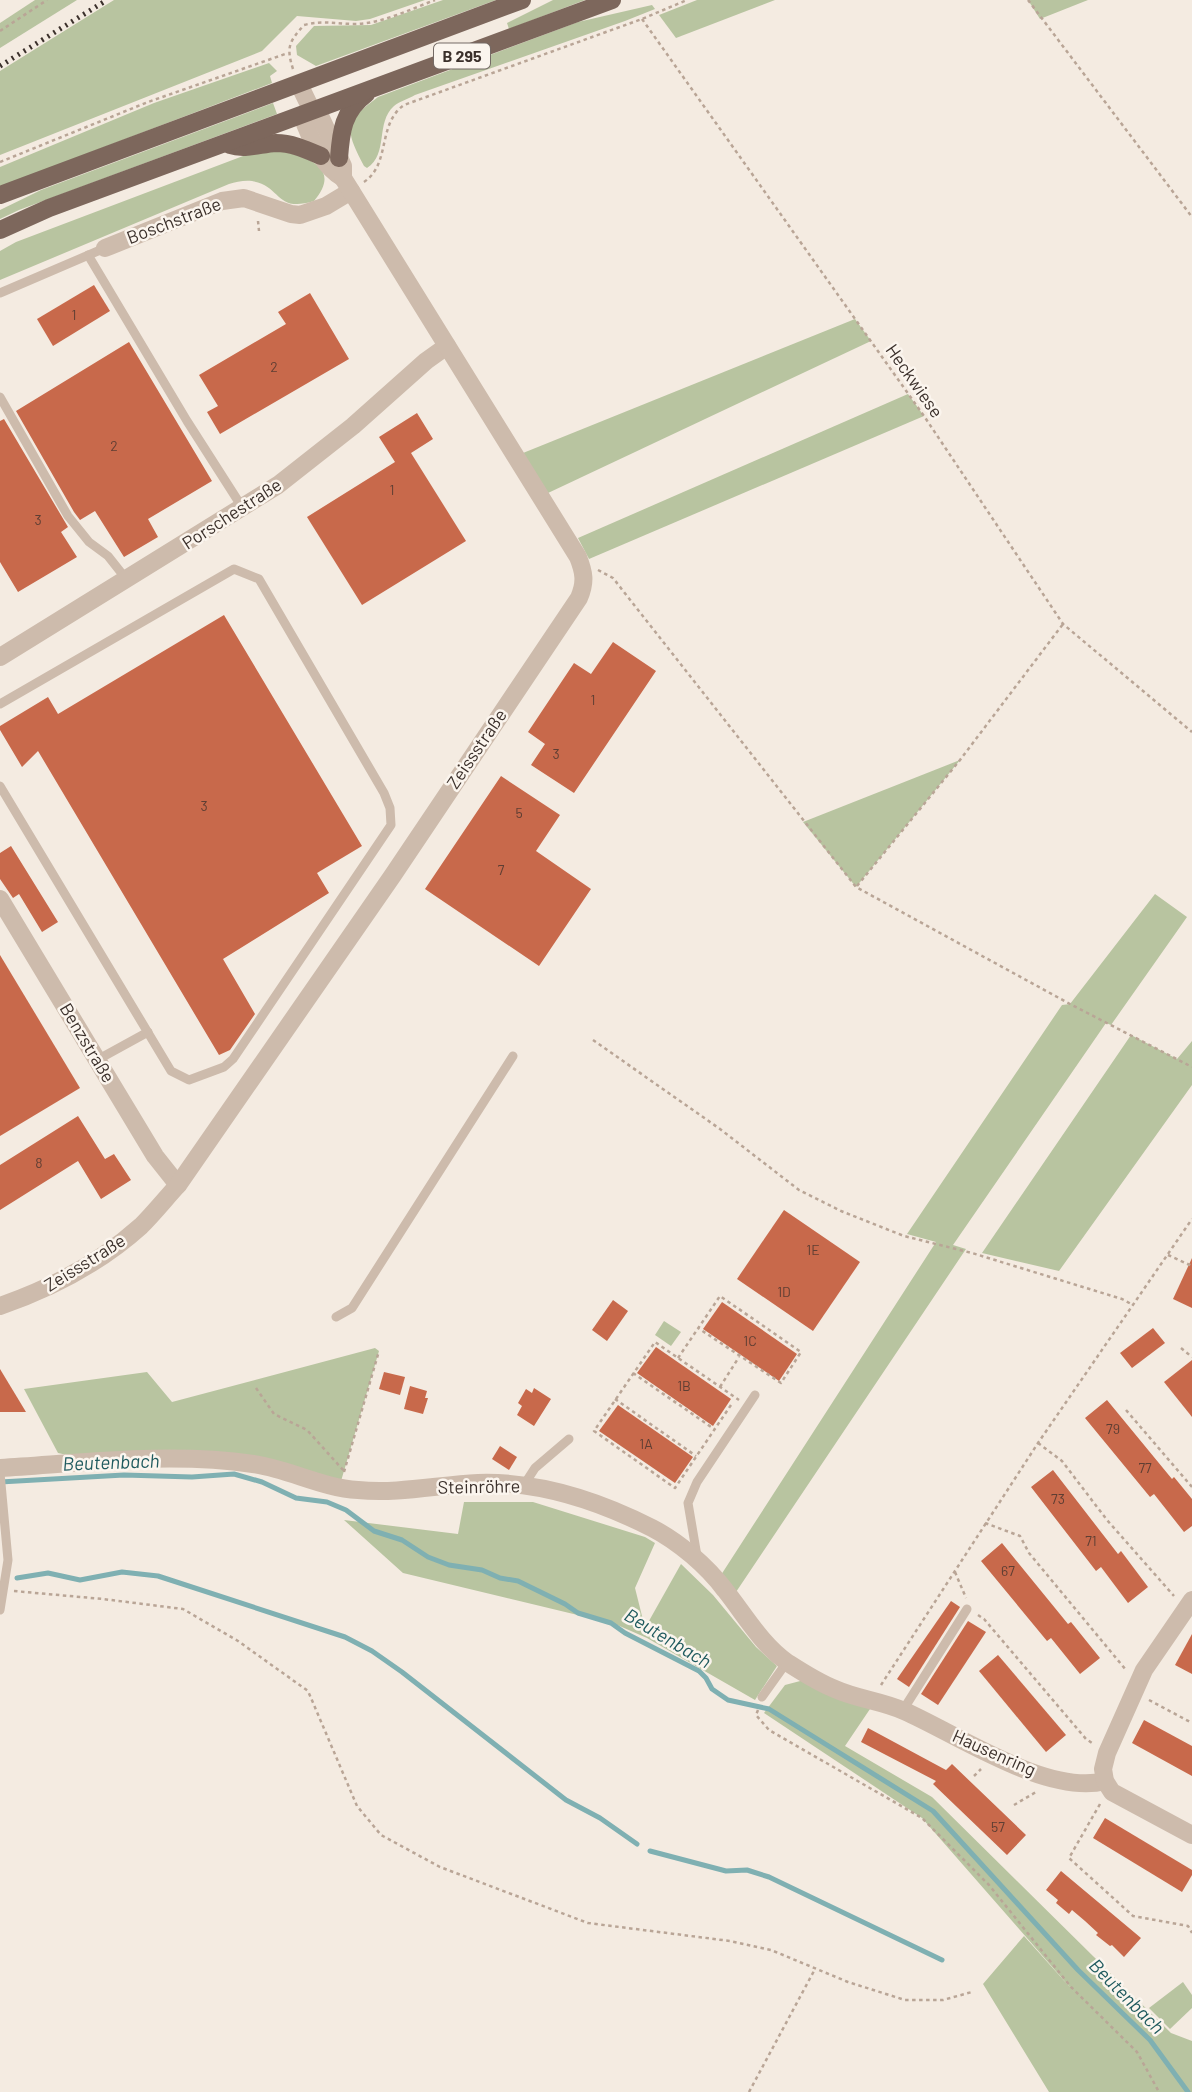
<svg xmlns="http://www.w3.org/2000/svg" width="1192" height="2092" viewBox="0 0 1192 2092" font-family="Barlow,sans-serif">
<rect width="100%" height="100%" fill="#f4ebe1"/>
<g fill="#b8c4a0">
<path d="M35,0H77L0,48V23Z"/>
<path d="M114,0H425L370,19L356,21L297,16L262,51L0,155V71Z"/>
<path d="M443,0H496L316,66L297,55L296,46L314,26L371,25Z"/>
<path d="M553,0H585L509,29L507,23Z"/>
<path d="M697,0H775L676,38L659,15Z"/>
<path d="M1028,0H1088L1040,19Z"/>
<path d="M652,5L655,9L625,21L415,95C408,99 400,101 394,106C375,123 389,154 367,168L364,166C345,129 343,123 378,97L578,22Z"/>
<path d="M269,63L277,71L270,76L272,83L0,187V167L154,103Z"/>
<path d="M273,103L277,114L19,210L0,219V210L41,190Z"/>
<path d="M276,149C303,157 344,165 314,201C275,213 282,186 252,181C244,180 236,182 229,184L0,280V251L16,242L251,153Z"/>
<path d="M855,319L871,341L548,493L523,453Z"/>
<path d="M908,394L924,416L589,559L578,538Z"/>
<path d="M960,760L856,887L803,822Z"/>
<path d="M1155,894L1187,917L1111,1025L1106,1023L953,1245L966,1249L736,1592L721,1575L936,1242L907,1234L1062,1005L1070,1004Z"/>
<path d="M1131,1035L1177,1059L1192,1041V1085L1059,1271L982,1253Z"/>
<path d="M664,1321L681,1332L671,1346L655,1335Z"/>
<path d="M375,1348L379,1351L339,1488L256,1460L72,1456L58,1453L24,1389L147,1372L172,1402Z"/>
<path d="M464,1502H533L645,1537L655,1543L635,1588L645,1628L681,1564L713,1595L756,1647L777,1666L755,1700L647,1638L615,1624L403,1573L344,1520L458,1534Z"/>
<path d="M804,1680L870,1709L845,1746L932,1797L1171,2033L1192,2041V2092H1049L983,1984L1024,1936L1076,1994L922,1818L764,1713L785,1685Z"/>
<path d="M1183,1982L1192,1995V2008L1170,2029L1149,2008Z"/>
</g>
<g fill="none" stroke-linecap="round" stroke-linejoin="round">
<g stroke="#7fb0b2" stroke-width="5">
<path d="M0,1482L124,1475L192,1477L234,1474L262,1482L296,1498L327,1502L346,1510L374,1531L402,1540L428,1557L449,1565L482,1570L500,1578L518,1581L565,1604L578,1613L611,1623L625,1633L699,1671L706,1678L712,1689L728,1700L769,1709L933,1811L1078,1970L1150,2040L1188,2092"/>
<path d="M17,1578L48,1573L80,1580L122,1572L158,1576L345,1637L372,1651L402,1672L566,1800L600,1818L637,1844"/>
<path d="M650,1851L726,1871L747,1870L769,1877L942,1960"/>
</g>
</g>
<g fill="#c8694b">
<path d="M94,285L110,311L53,346L37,319Z"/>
<path d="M310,293L349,359L220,434L207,412L218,406L199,375L286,324L278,312Z"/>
<path d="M129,342L212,481L148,519L158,537L124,557L95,511L80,520L74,512L16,411Z"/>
<path d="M417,413L433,439L411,453L466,541L362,605L307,517L395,462L379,437Z"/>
<path d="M4,419L68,527L61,532L77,557L18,592L0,562V421Z"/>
<path d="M224,615L362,846L317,873L329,893L223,959L255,1014L230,1050L219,1055L38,751L22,767L0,730V726L48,697L58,714Z"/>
<path d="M613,642L656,671L574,793L531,765L545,744L528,732L574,663L591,674Z"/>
<path d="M501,776L560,815L536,851L591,889L539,966L425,889Z"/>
<path d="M11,846L58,922L42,932L19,894L13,898L0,879V853Z"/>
<path d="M0,955L80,1088L0,1136Z"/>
<path d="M78,1116L105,1159L114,1154L131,1180L101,1199L78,1161L0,1210V1165Z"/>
<path d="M784,1210L860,1262L813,1331L737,1279Z"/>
<path d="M1192,1258V1308L1173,1299Z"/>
<path d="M613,1300L628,1311L607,1341L592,1330Z"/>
<path d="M722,1302L797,1354L779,1381L703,1329Z"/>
<path d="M1153,1328L1165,1343L1132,1368L1120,1353Z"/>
<path d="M656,1347L731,1399L713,1426L637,1373Z"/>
<path d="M1192,1360V1417L1164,1382Z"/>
<path d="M0,1369L26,1412H0Z"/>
<path d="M384,1372L405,1377L400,1395L379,1389Z"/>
<path d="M410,1386L427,1391L425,1398H428L423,1414L404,1409Z"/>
<path d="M534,1388L551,1399L534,1426L517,1415L522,1406L518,1403L526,1389L532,1393Z"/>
<path d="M1107,1400L1172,1479L1174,1477L1192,1499V1526L1184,1532L1154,1494L1150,1497L1085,1418Z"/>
<path d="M618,1405L693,1457L675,1483L599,1431Z"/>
<path d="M500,1446L517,1457L509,1470L492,1459Z"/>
<path d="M1053,1470L1118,1554L1121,1551L1148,1587L1128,1603L1101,1567L1096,1571L1031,1487Z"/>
<path d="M1002,1543L1068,1624L1071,1622L1100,1658L1080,1674L1051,1638L1047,1641L981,1561Z"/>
<path d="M951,1601L960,1607L909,1687L897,1679Z"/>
<path d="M968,1621L986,1632L938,1705L921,1694Z"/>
<path d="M1192,1634V1674L1175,1665Z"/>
<path d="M998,1655L1066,1735L1046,1752L979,1671Z"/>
<path d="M1144,1720L1192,1746V1776L1132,1743Z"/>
<path d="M868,1728L946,1770L952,1764L1026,1835L1007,1855L933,1784L936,1781L861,1742Z"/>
<path d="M1105,1818L1192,1870V1875L1182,1892L1093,1838Z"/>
<path d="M1061,1871L1141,1938L1124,1957L1112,1945L1110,1946L1096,1935L1098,1933L1085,1921L1072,1910L1069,1914L1056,1903L1058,1900L1046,1890Z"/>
</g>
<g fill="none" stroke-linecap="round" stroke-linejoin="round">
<g stroke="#b9a596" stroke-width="2.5" stroke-dasharray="3.5 3.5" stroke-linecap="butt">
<path d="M1028,0L1192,217"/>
<path d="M642,19L924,416L1063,624L1192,732"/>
<path d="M0,31L47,0"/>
<path d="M293,69C286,47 289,42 304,25C322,20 337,24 355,24C381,24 411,9 435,0"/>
<path d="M0,162L148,102L288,53"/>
<path d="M364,182C391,164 377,124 404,105L642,19L687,0"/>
<path d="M258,221L259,231"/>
<path d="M598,570L613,578L856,887L1070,1004L1192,1067"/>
<path d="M857,886L960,760L1063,624"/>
<path d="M593,1040L720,1129L799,1190L841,1211L904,1236L972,1253L1122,1299L1133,1305"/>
<path d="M1168,1255L1192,1266"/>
<path d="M1181,1348L1192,1357"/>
<path d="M678,1358L720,1296L801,1352L781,1383L698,1328"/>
<path d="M633,1373L714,1429"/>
<path d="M720,1387L739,1357"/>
<path d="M256,1388L274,1414L307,1430L344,1471"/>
<path d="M615,1399L696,1456"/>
<path d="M731,1405L675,1488L594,1431L655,1342L739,1400"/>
<path d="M1126,1410L1192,1487"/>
<path d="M1038,1443L1062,1461L1107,1520L1174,1596"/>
<path d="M344,1472L379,1351"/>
<path d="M985,1523L1020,1536L1029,1553L1126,1670"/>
<path d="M955,1572L966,1598"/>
<path d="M14,1591L103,1599L183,1609L238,1641L308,1691L357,1806L381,1835L440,1867L588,1923L730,1941L771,1950L848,1982L905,2000H943L972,1992"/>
<path d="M978,1615L984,1619L1086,1739L1092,1743"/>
<path d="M881,1685L1038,1443L1192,1219"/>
<path d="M1149,1700L1192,1723"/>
<path d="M758,1710L756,1715L769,1730L922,1818L989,1885L1071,1987L1137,2052L1159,2092"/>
<path d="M974,1776L981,1769"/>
<path d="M1100,1804L1069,1858L1133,1916L1188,1926L1192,1933"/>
<path d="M1014,1805L1036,1792"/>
<path d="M749,2092L815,1969"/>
</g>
<g stroke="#cdbbac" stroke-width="9">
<path d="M88,255L187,421L242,507"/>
<path d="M0,293L105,248"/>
<path d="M0,397L68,516L89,542L108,556L127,580"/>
<path d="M0,704L234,569L259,579L384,793L390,808L391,825L233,1059L224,1067L189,1080L171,1071L0,786"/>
<path d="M97,1060L148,1032"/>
<path d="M336,1317L352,1308L513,1056"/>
<path d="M0,1473L8,1560L0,1610"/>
<path d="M524,1485L535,1468L569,1439"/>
<path d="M697,1556L688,1503L697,1482L755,1395"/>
<path d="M762,1697L787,1662"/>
<path d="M903,1710L967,1609"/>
</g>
<g stroke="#cdbbac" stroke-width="18">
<path d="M312,111L305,124C313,144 324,167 343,178"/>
<path d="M105,248L222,201L244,198L291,214L300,215L326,206L351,191"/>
<path d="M0,657L278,485L353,426L426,361L447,346"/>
<path d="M0,899L155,1156L178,1185"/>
<path d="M0,1306C52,1288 100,1263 141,1226C154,1213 166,1198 178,1185L393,875L579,598C586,582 584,572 578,557L343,178V166L327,131L321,118L312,111L299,84"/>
<path d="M0,1468C83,1463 170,1452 253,1464C289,1469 322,1488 358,1490C398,1494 438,1485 478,1483C538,1481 599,1501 652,1528C679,1542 707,1566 725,1590C745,1615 761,1644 788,1663C802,1672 819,1683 835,1689C857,1699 882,1701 904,1711C957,1734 1047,1796 1105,1781"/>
<path d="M1192,1600L1144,1670L1107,1753L1103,1769L1105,1781L1112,1792L1192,1835"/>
</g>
<g stroke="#7d675c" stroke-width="18">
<path d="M230,145C245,150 260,144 276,143C292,143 307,150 321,156"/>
<path d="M339,158C341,131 343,111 366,94"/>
<path d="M0,195L522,0"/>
<path d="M0,230L49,208L612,0"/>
</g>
<path stroke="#3b302b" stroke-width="5" stroke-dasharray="2 5" stroke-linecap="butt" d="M0,66L107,0"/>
</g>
<g text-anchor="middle" stroke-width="5" stroke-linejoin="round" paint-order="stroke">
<g font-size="14" fill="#5e3e33">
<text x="74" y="320">1</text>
<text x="274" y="372">2</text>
<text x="114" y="451">2</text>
<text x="392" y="495">1</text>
<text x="38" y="525">3</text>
<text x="593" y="705">1</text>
<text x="556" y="759">3</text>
<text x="204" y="811">3</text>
<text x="519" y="818">5</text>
<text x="501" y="875">7</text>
<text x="39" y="1168">8</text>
<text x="813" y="1255">1E</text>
<text x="784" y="1297">1D</text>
<text x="750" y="1346">1C</text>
<text x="684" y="1391">1B</text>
<text x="1113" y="1434">79</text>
<text x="646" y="1449">1A</text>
<text x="1145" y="1473">77</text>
<text x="1058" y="1504">73</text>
<text x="1091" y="1546">71</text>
<text x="1008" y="1576">67</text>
<text x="998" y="1832">57</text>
</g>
<rect fill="#fbf5ee" stroke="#756b66" stroke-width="2" x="434" y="43.5" width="56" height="25" rx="5"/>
<g font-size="16" font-weight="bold" fill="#3b302b">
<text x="462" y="62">B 295</text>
</g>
<g font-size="18" fill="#3b302b" stroke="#fbf5ee">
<text transform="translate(174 221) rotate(-21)" y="6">Boschstraße</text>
<text transform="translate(914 381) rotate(55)" y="6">Heckwiese</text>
<text transform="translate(232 514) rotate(-33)" y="6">Porschestraße</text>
<text transform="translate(477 749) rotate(-56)" y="6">Zeissstraße</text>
<text transform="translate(87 1043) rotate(59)" y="6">Benzstraße</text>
<text transform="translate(85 1263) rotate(-32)" y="6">Zeissstraße</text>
<text transform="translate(479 1487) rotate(-1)" y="6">Steinröhre</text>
<text transform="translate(994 1753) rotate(24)" y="6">Hausenring</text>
</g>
<g font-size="19" font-style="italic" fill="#1f5a5e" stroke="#fbf5ee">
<text transform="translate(111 1462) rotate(-2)" y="7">Beutenbach</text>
<text transform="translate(668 1638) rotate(31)" y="7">Beutenbach</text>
<text transform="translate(1127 1996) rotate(45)" y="7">Beutenbach</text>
</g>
</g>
</svg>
